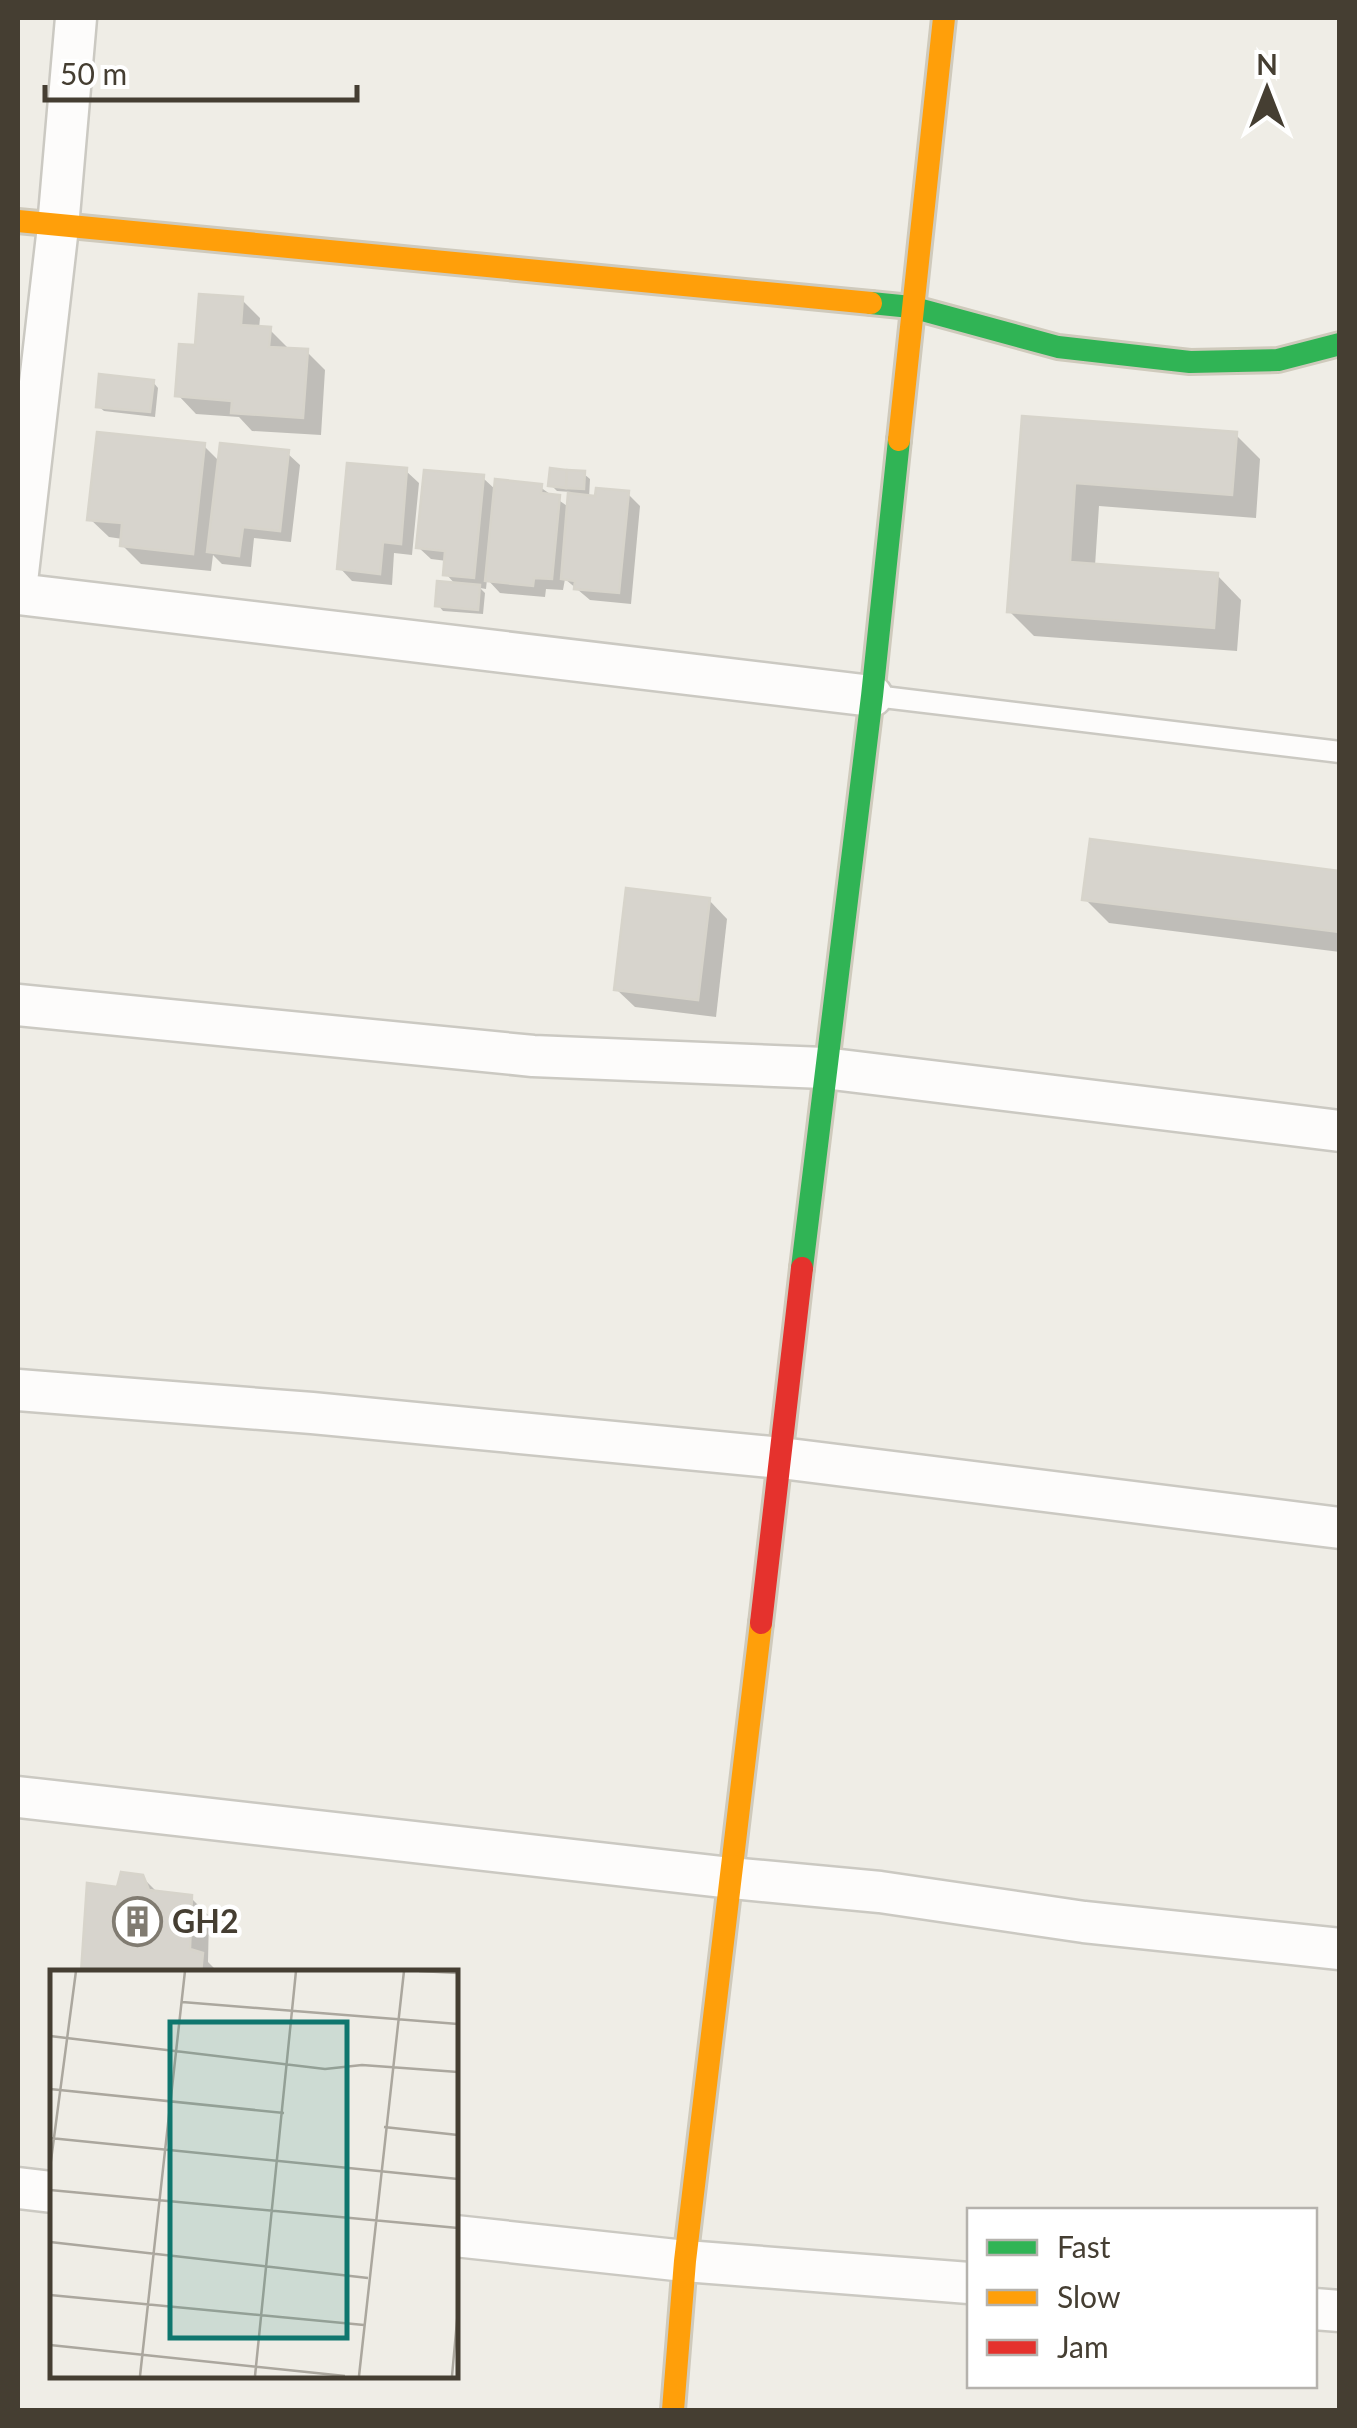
<svg xmlns="http://www.w3.org/2000/svg" width="1357" height="2428" viewBox="0 0 1357 2428" font-family="Lato,sans-serif">
<rect width="100%" height="100%" fill="#efede6"/>
<g fill="#0003">
<path d="M241,299L260,318L259,329L270,330L288,348L307,352L325,370L321,435L252,431L239,417L196,414L178,395L197,348Z"/>
<path d="M153,382L158,388L155,417L104,411L98,406Z"/>
<path d="M1024,418L1236,435L1260,459L1256,518L1099,506L1095,566L1217,575L1241,600L1237,651L1034,636L1009,611Z"/>
<path d="M204,446L220,462L287,453L300,465L291,542L254,538L251,567L222,564L213,555L211,571L141,564L122,545L123,539L109,537L90,519Z"/>
<path d="M406,471L419,483L412,555L394,553L392,585L352,581L340,568Z"/>
<path d="M584,474L590,479L589,498L628,494L640,506L631,604L590,600L565,579L563,590L546,589L545,597L500,593L487,579L486,589L480,588L485,593L483,614L443,611L438,605L457,586L446,574L447,561L431,559L418,547L483,478L497,491L540,487L570,508L571,492L557,491L551,485Z"/>
<path d="M1340,873V952L1109,923L1085,899Z"/>
<path d="M709,900L727,919L716,1017L635,1007L616,989Z"/>
<path d="M142,1877L158,1893L191,1898L209,1916L208,1962L219,1973H84L119,1890Z"/>
</g>
<g fill="#d7d4cd" stroke="#d7d4cb" stroke-width="2.5">
<path d="M199,294L243,297L241,325L271,327L269,347L308,349L303,418L231,413L232,401L175,396L179,344L195,345Z"/>
<path d="M99,374L154,380L150,412L96,407Z"/>
<path d="M1022,416L1237,432L1232,495L1075,483L1070,562L1218,573L1214,628L1007,612Z"/>
<path d="M97,432L205,443L193,554L120,546L122,523L87,520Z"/>
<path d="M220,443L289,450L280,531L243,527L239,556L207,552Z"/>
<path d="M347,463L407,468L401,544L383,542L380,574L337,569Z"/>
<path d="M550,468L567,470L566,488L548,486Z"/>
<path d="M424,470L484,475L474,578L443,575L445,551L416,548Z"/>
<path d="M567,470L585,471L584,489L566,488Z"/>
<path d="M495,479L542,484L541,493L560,495L552,579L534,578L533,586L485,581Z"/>
<path d="M596,488L629,491L619,593L574,589L575,581L561,579L568,493L595,496Z"/>
<path d="M437,581L480,585L478,610L435,606Z"/>
<path d="M1090,839L1340,871V932L1082,900Z"/>
<path d="M626,888L710,898L698,1000L614,990Z"/>
<path d="M121,1872L143,1875L149,1890L192,1895L190,1949L203,1953L201,1973H81L87,1883L117,1887Z"/>
</g>
<g fill="none" stroke-linecap="round" stroke-linejoin="round">
<defs>
<path id="lane" d="M875,696L1340,752"/>
<g id="street">
<path d="M18,573L58,227L76,18"/>
<path d="M18,594L872,696"/>
<path d="M18,1005L533,1056L824,1068L1340,1131"/>
<path d="M18,1390L312,1413L781,1458L1340,1528"/>
<path d="M18,1797L731,1878L880,1892L1084,1922L1340,1949"/>
<path d="M18,2188L52,2192"/>
<path d="M455,2236L685,2261L969,2283"/>
<path d="M1314,2309L1340,2311"/>
</g>
<g id="fast">
<path d="M871,303L911,307L1058,347L1190,362L1278,360L1340,344"/>
<path d="M802,1268L872,696L899,440"/>
</g>
<g id="slow">
<path d="M18,221L871,303"/>
<path d="M899,440L944,18"/>
<path d="M673,2410L685,2261L761,1623"/>
</g>
<path id="jam" d="M761,1623L802,1268"/>
</defs>
<use href="#lane" stroke="#cbc9c2" stroke-width="25"/>
<use href="#street" stroke="#cbc9c2" stroke-width="45"/>
<use href="#fast" stroke="#cfcabc" stroke-width="28"/>
<use href="#slow" stroke="#cfcabc" stroke-width="28"/>
<use href="#jam" stroke="#cfcabc" stroke-width="28"/>
<use href="#lane" stroke="#fdfcfb" stroke-width="20"/>
<use href="#street" stroke="#fdfcfb" stroke-width="40"/>
<use href="#fast" stroke="#30b455" stroke-width="22"/>
<use href="#slow" stroke="#ff9f0a" stroke-width="22"/>
<use href="#jam" stroke="#e5322d" stroke-width="22"/>
</g>
<defs>
<symbol id="building-ring" viewBox="-11 -11 22 22"><circle r="9.5" fill="#fff" stroke="#807b71" stroke-width="1.5"/><path d="M-4-6H4V6H1V3H-1V6H-4ZM-2.5-4.3h1.7v1.8h-1.7ZM.8-4.3h1.7v1.8H.8ZM-2.5-1h1.7V.8h-1.7ZM.8-1h1.7V.8H.8Z" fill="#807b71"/></symbol>
</defs>
<g fill-rule="evenodd">
<use href="#building-ring" x="110" y="1894" width="55" height="55"/>
</g>
<g text-anchor="middle" stroke-width="9" stroke-linejoin="round" paint-order="stroke">
<g font-size="32" font-weight="bold" fill="#453e32" stroke="#fff" text-anchor="start">
<text x="172" y="1933">GH2</text>
</g>
</g>
<g transform="translate(50 1970)">
<rect width="408" height="408" fill="#efede6"/>
<path fill="none" stroke="#aba79e" stroke-width="2.5" d="M369,1L408,3M132,32L408,54M0,66L275,99L312,95L408,102M0,119L234,143M334,157L408,165M0,168L408,209M0,198L26,1M0,220L408,258M0,272L318,308M0,325L314,355M0,375L295,406M90,406L135,1M205,406L246,1M309,406L354,1M402,406L408,340"/>
<path fill="#0f766e" fill-opacity="0.15" stroke="#0f766e" stroke-width="5" d="M120,52H297V368H120Z"/>
<rect width="408" height="408" fill="none" stroke="#453e32" stroke-width="5"/>
</g>
<rect width="1357" height="2428" fill="none" stroke="#453e32" stroke-width="40"/>
<rect x="967" y="2208" width="350" height="180" fill="#ffffff" stroke="#b5b2ad" stroke-width="2.5"/>
<rect x="987" y="2240" width="50" height="15" fill="#30b455" stroke="#b5b2ad" stroke-width="2.5"/>
<text x="1057" y="2258" font-size="30" fill="#453e32">Fast</text>
<rect x="987" y="2290" width="50" height="15" fill="#ff9f0a" stroke="#b5b2ad" stroke-width="2.5"/>
<text x="1057" y="2308" font-size="30" fill="#453e32">Slow</text>
<rect x="987" y="2340" width="50" height="15" fill="#e5322d" stroke="#b5b2ad" stroke-width="2.5"/>
<text x="1057" y="2358" font-size="30" fill="#453e32">Jam</text>
<g transform="translate(1267 90)" stroke="#ffffff" stroke-width="8" paint-order="stroke">
<path d="M0-8L18 38L0 25L-18 38Z" fill="#453e32"/>
<text y="-15" font-size="28" font-weight="bold" text-anchor="middle" fill="#453e32">N</text>
</g>
<path d="M45 85v15h312v-15" fill="none" stroke="#453e32" stroke-width="5"/>
<text x="60" y="85" font-size="30" fill="#453e32" stroke="#ffffff" stroke-width="8" paint-order="stroke">50 m</text>
</svg>
